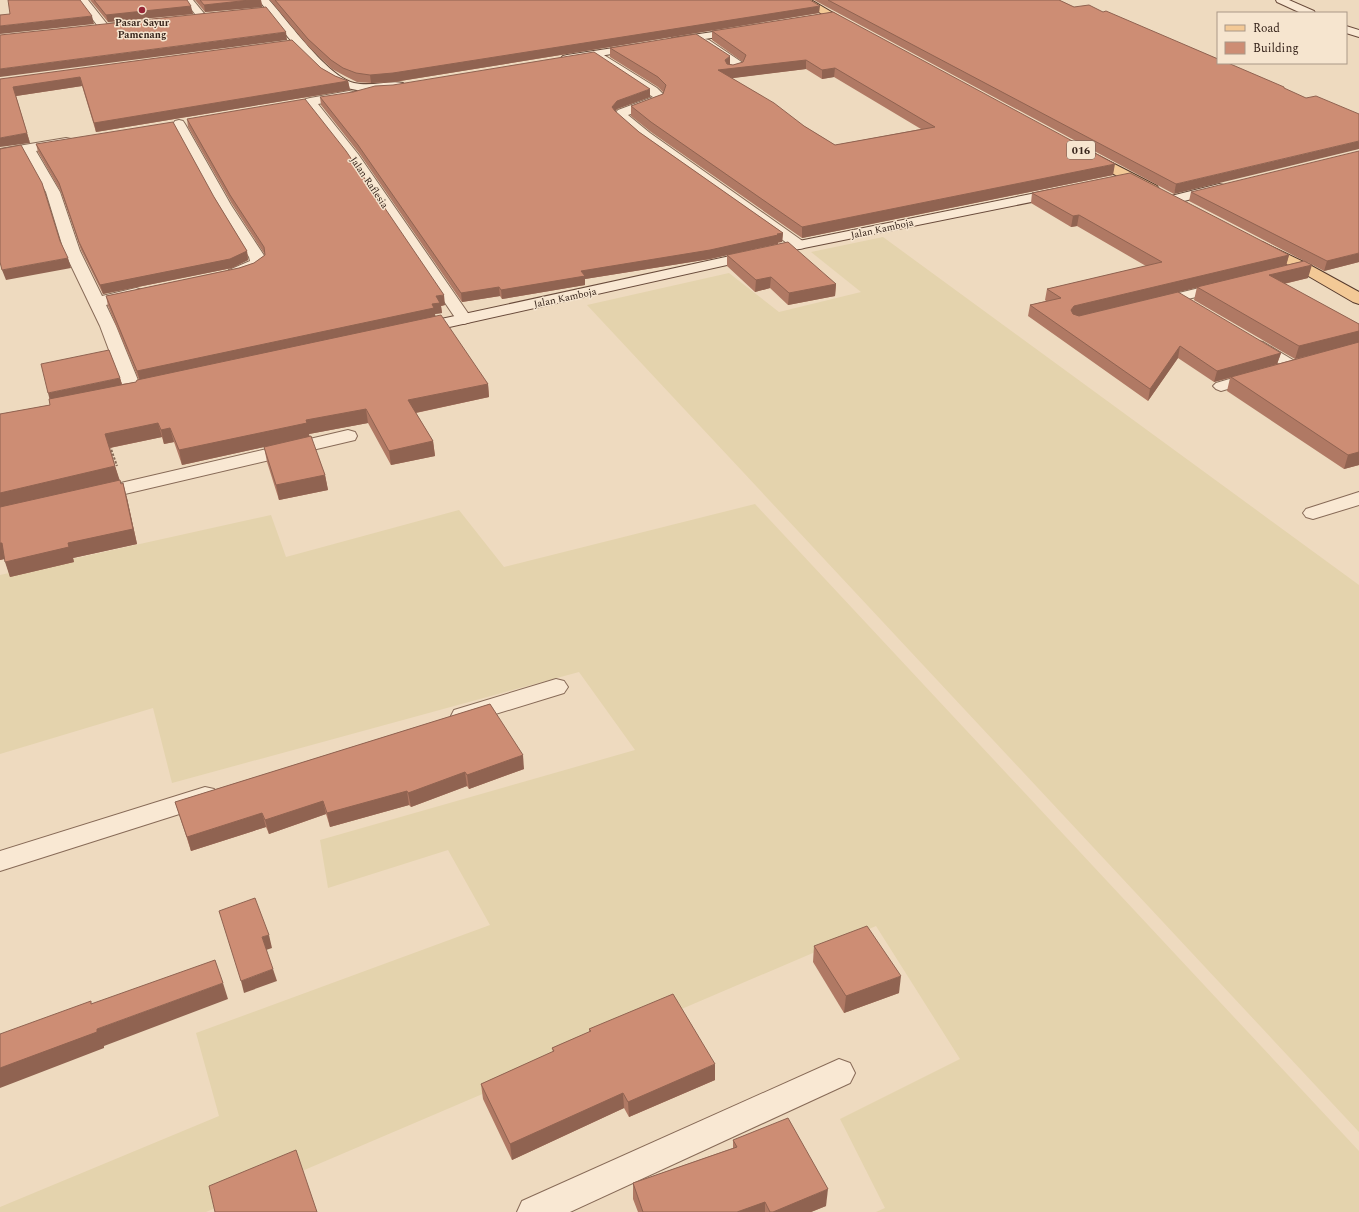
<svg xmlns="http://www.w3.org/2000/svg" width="1359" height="1212" viewBox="0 0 1359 1212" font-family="Spectral,serif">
<rect width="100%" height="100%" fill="#eedabf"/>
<g fill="#e4d3ad">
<path d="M883,237L1359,585V1132L587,305L729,273L779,312L861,292L811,252Z"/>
<path d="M755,504L1359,1151V1212H876L885,1208L840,1119L960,1059L876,926L206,1212H0V1207L219,1116L196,1033L490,925L448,850L328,888L320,840L635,750L579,672L172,783L153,708L0,754V575L271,515L286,557L459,510L504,567Z"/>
</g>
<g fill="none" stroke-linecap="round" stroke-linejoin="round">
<defs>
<g id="lane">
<path d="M184,0H193L207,17L205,19H199Z"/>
<path d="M1220,283L1225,284L1227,287L1225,290L1159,306L1154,305L1152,302L1154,299Z"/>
<path d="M1258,341L1263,342L1298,363L1300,366L1298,369L1293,370L1288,369L1253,348L1251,345L1253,342Z"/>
<path d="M1253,372L1258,374L1261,377L1258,380L1221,391L1216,389L1213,386L1216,383Z"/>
</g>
<g id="street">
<path d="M78,0H88L107,24L130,22L135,25L130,28L100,29Z"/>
<path d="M705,39L709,40L743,63L745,65L742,70L732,73L728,72L726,70L733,66L701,44L700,42L701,40Z"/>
<path d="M595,51L599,52L657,88L665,96L663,102L628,115L650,133L804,242L806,245L804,248L799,249L794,248L640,139L616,118L614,115L618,110L653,97L591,56L589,54Z"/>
<path d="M349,91L353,92L355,95L353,98L318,104L358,154L472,319L470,322L464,324L458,322L348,159L304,102L306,99L310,98Z"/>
<path d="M179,120L183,121L185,124L231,205L265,257L266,263C259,273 239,279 229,276L226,273L229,270L250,261L249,257L217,205L173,124L175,121Z"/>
<path d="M66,138L71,139L72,142L71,145L36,151L60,192L80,251L102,296L136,288L142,290L144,293L142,296L106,305L116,326L142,390L139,394L133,395L127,394L124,390L100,326L64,251L46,192L24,153L0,157V149Z"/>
<path d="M348,430L355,432L357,436L355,440L95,501L88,499L85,495L88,491L95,489Z"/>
<path d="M1359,492V505L1313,519L1306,517L1303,513L1306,509Z"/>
<path d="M556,679L564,681L568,687L564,693L463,724L454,722L451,716L454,710Z"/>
<path d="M205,787L214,789L218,796L214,803L0,871V851Z"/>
<path d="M839,1059L850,1063L855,1073L850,1083L570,1212H517L522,1201Z"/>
</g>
<g id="secondary">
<path d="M259,0H269C288,21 328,77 354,83C371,87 390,80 403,83L405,86L403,89L399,90C380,92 360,93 341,86C319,78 274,21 259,0Z"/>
<path d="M1276,0H1289L1314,11L1315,13H1301L1277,2Z"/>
<path d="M1346,26L1359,30V37L1346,33Z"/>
<path d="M740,28L745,31L744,33L672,44L667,41L672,38Z"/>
<path d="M640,44L646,47L644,49L567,61L563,60L561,58L563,56L567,55Z"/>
<path d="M1219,184L1224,185L1226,188L1224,191L1172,204L1167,203L1165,200L1167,197Z"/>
<path d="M1061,188L1066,189L1068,192L1066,195L799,249L418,334L412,333L410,329L412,325L418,324L799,241Z"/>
</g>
<g id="primary">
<path d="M798,0H811L857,27L856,29H848Z"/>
<path d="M1089,151L1157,186L1159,189L1157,192L1152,193L1147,192L1084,158L1082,155L1084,152Z"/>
<path d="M1262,242L1308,264L1359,292V304L1353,302L1298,270L1257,249L1255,246L1257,243Z"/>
</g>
</defs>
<use href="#lane" stroke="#876a57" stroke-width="2"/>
<use href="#street" stroke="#876a57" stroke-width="2"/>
<use href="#secondary" stroke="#694b3b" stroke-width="2"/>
<use href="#primary" stroke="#55392c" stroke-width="2"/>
<path stroke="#876a57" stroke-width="2" stroke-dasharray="2.5 1.5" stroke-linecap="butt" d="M110,446L117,466"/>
<use href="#lane" fill="#f9e8d3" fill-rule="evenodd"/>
<use href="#street" fill="#f9e8d3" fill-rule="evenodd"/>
<use href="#secondary" fill="#f9e8d3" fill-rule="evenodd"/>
<use href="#primary" fill="#f3c996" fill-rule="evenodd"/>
</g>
<g fill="#b07964" fill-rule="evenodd">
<path d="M90,0H187L193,14L108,22Z"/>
<path d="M195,0H261L262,7L205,12Z"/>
<path d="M270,0H810L819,13L394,82L371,83L357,82L345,76L332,69L309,47Z"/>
<path d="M814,0H1059L1074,7L1103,12L1218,59L1174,194Z"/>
<path d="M833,12L1113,175L802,238L651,132L631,116V106L663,94L664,93L658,87L610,57V48L733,65L743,62L712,40V31ZM806,69L822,79L834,77L921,129L835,145L804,126L732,78Z"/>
<path d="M321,68L335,76L348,81L350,90L96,132L82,86L16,96L30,143L0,79Z"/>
<path d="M320,97H650L617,109L615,112L639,132L783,233L782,242L710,259L585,279V285L502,299L500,296L462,302L359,153L321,105Z"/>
<path d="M187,119L445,305L441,306L442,313L435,314V316L488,384L489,397L416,413L433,441L435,456L391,465L368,423L309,434L325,475L328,490L279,500L267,462L264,447L182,465L174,442L164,444L162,437L110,448L119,480L127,498L137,544L73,558L74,562L10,577L5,559L0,560V414L50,405L120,378L122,384L136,382L139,380L108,306L106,296L239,268L254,263L265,255L232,204L188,127Z"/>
<path d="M36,144L214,197L247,251L248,260L232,268L103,294L81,250L61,192L38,152Z"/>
<path d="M1191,192L1359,262L1324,271L1307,262L1308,278L1284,284L1359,324V465L1344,469L1227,391L1230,378L1214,382L1178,358L1148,401L1028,316L1030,305L1046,301L1045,300L1047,289L1146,266L1077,226L1071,227L1031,203L1032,193L1289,255L1286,265L1304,261L1189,201ZM1197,287L1194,300L1295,359L1318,353L1277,364L1281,353L1079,316Z"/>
<path d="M727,255L836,284L835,296L788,305L770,288L755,292L727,266Z"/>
<path d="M490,704L524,769L469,789L467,786L411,807L409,805L330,827L326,814L269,834L266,827L191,851L175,802Z"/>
<path d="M814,946L899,993L844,1013L813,962Z"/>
<path d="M589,1029L715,1080L629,1117L624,1108L512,1160L483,1099L481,1084L553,1052L552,1048L589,1032Z"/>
<path d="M733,1140L826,1206L811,1212H638L633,1199V1183L733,1148Z"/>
</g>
<g fill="#906351">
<path d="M250,0H261L262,7L205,12L204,5Z"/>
<path d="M191,6L193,14L108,22L106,15Z"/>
<path d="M820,6L819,13L394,82L371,83L370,75Z"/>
<path d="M92,16L94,24L0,34V26Z"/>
<path d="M286,32L287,40L0,77V69Z"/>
<path d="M730,56V66L806,60V69L718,80V70L725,60Z"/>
<path d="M835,68L834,77L822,79V70Z"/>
<path d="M80,77L82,86L16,96L13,87Z"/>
<path d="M348,81L350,90L96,132L94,123Z"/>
<path d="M650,89V97L617,109L612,115V107L617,101Z"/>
<path d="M27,133L30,143L0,147V138Z"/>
<path d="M1359,141V149L1174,194L1176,184Z"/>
<path d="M1115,164L1113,175L802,238V227Z"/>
<path d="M1079,215L1077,226L1071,227L1073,216Z"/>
<path d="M783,233L782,242H778V244L710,259L585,279V285L502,299L501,290L581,271Z"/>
<path d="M247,251L248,260L232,268L103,294L100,285Z"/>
<path d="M1359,253V262L1324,271L1327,261Z"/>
<path d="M1289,255L1286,266L1072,318L1071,310L1074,306Z"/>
<path d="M68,258L71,268L6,280L2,270Z"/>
<path d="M1312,265L1308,278L1266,288L1269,275Z"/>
<path d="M771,277L770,288L755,292L756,280Z"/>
<path d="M836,284L835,296L788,305L789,293Z"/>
<path d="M499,287L500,296L462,302L461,293Z"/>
<path d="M444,295L445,305L441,306L442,313L435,314L436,318L140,381L137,371L432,304L436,296Z"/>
<path d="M1359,331V343L1295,359L1299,346Z"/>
<path d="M1180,346L1178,358L1148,401L1150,389Z"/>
<path d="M1281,353L1277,364L1214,382L1217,371Z"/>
<path d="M120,378L122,385L50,401L48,393Z"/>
<path d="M488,384L489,397L410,414L408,400Z"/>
<path d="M366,409L368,423L309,434V437L182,465L179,450L306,420Z"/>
<path d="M158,423L162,437L109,448L105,434Z"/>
<path d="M170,428L174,442L164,444L161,430Z"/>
<path d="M433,441L435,456L391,465L389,451Z"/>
<path d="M1359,452V465L1344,469L1348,455Z"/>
<path d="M115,466L120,481L0,508V493Z"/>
<path d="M325,475L328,490L279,500L276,485Z"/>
<path d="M123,483L127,498L137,544L73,558L74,562L10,577L5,562L68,543Z"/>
<path d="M0,543H2L8,558L0,560Z"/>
<path d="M523,755L524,769L469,789L467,775Z"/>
<path d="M465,772L467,786L411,807L408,793Z"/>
<path d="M407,791L409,805L330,827L327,813Z"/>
<path d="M323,801L326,814L269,834L265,820Z"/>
<path d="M262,813L266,827L191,851L187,837Z"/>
<path d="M269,935L272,948L266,950L262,937Z"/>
<path d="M273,969L277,981L244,993L241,981Z"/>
<path d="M901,976L899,993L844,1013L846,996Z"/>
<path d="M223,983L228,999L104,1046V1048L0,1088V1068L97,1029Z"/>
<path d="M715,1064V1080L629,1117L628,1102Z"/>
<path d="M623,1093L624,1108L512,1160L510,1144Z"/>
<path d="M828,1189L826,1206L811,1212H773Z"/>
<path d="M765,1202V1212H737Z"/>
</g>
<g fill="#cd8d74" stroke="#906351" fill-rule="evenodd">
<path d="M8,0H80L92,16L0,26V15L10,14Z"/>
<path d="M94,0H187L191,6L106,15Z"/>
<path d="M200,0H250L204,5Z"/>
<path d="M275,0H810L820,6L393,73L370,75L356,73L343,68L331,60L308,39Z"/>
<path d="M828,0H1059L1074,7L1089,5L1103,12L1106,11L1218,59V63H1228L1284,87V88L1306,98L1316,96L1359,114V141L1176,184Z"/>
<path d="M266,7L286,32L0,69V35Z"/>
<path d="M833,12L1115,164L802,227L651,122L631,106L663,94L666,85L658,77L610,48L696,34L730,56L725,60L727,64L733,65L743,62L746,55L712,31ZM806,60L822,70L835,68L935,127L835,145L804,126L774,103L718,70Z"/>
<path d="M292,40L321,68L335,76L348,81L94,123L80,77L13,87L27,133L0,138V79Z"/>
<path d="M594,52L650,89L617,101L612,107L615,111L639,132L783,233L777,234L778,235L710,250L581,271L585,276L501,290L499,287L461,293L358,145L320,97L353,92L375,86L393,85Z"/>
<path d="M305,99L346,151L444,295L436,296L440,303L432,304L434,308L137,371L106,296L239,268L254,263L265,255L264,247L230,195L187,119Z"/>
<path d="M173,122L214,197L247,251L230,259L100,285L79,242L59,183L36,144Z"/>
<path d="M21,145L42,183L60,241L68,258L2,270L0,262V149Z"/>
<path d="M1359,151V253L1327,261L1191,192Z"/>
<path d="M1130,173L1289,255L1074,306L1071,310L1073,314L1079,316L1178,292L1281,353L1217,371L1180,346L1150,389L1030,305L1061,298L1047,289L1162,262L1079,215L1073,216L1032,193Z"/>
<path d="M788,242L836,284L789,293L771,277L756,280L727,255Z"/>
<path d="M1304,261L1312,265L1269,275L1359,324V331L1299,346L1197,287Z"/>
<path d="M441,315L488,384L408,400L433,441L389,451L366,409L306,420L307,423L179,450L170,428L161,430L158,423L105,434L115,466L0,493V414L50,405L49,399L136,382L137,380Z"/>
<path d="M1359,342V452L1348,455L1231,377Z"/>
<path d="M109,350L120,378L48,393L41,364Z"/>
<path d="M311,436L325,475L276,485L264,447Z"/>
<path d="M120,480L121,484L123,483L133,529L68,543L69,547L5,562L2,543H0V507Z"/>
<path d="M490,704L523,755L467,775L465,772L408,793L407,791L327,813L323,801L265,820L262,813L187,837L175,802Z"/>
<path d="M255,898L269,935L262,937L273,969L241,981L219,911Z"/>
<path d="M867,926L901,976L846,996L814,946Z"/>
<path d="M215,960L223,983L97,1029V1032L0,1068V1034L91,1001V1004Z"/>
<path d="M673,994L715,1064L628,1102L623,1093L510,1144L481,1084L554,1051L552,1048L591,1031L589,1029Z"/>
<path d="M788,1118L828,1189L773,1212H770L765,1202L737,1212H643L633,1183L737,1147L733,1140Z"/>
<path d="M296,1150L317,1212H215L209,1186Z"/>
</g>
<circle fill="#972637" stroke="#f6e5cf" stroke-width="1.5" cx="142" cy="10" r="4"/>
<g text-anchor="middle" stroke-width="3" stroke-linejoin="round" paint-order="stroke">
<g font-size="10" font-weight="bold" fill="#37251c" stroke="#f6e5cf">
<text x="142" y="26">Pasar Sayur<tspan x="142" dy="12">Pamenang</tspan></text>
</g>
<g font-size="10" fill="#37251c" stroke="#f6e5cf">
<text transform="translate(370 182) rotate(56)" y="4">Jalan Raflesia</text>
<text transform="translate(882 228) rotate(-12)" y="4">Jalan Kamboja</text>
<text transform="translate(565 297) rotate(-12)" y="4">Jalan Kamboja</text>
</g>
<rect fill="#f6e5cf" stroke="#705f52" stroke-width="1" x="1067" y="141" width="28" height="18" rx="3"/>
<g font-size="11" font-weight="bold" fill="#37251c">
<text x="1081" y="154">016</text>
</g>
</g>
<rect x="1217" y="12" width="130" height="52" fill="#f6e5cf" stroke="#aa9887"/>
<rect x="1225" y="25" width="20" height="6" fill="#f3c996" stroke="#aa9887"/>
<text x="1253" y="32" font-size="12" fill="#37251c">Road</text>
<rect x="1225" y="42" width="20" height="12" fill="#cd8d74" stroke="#aa9887"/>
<text x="1253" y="52" font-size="12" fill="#37251c">Building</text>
</svg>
